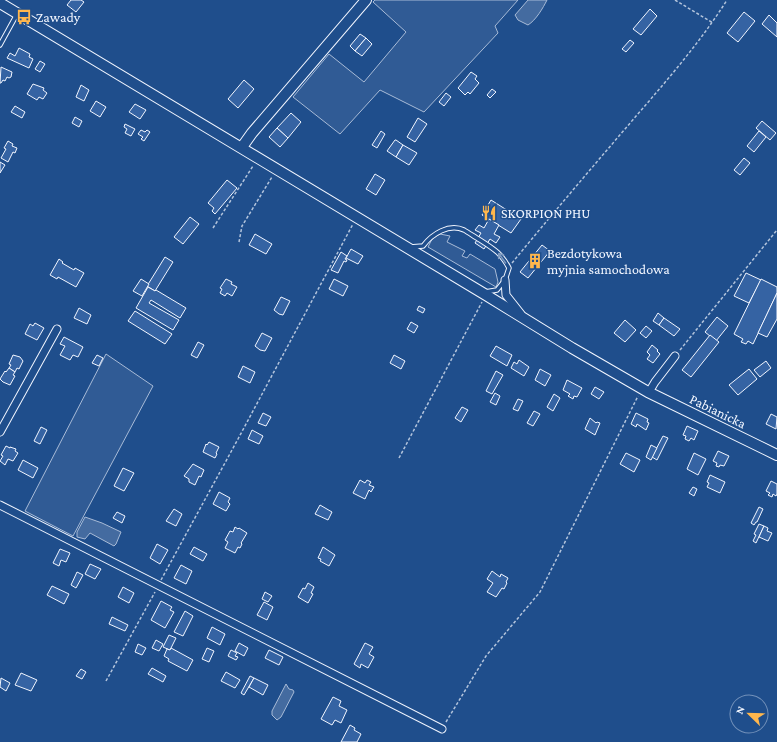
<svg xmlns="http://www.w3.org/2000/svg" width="777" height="742" viewBox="0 0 777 742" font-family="'Crimson Pro',serif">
<rect width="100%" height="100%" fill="#1f4e8c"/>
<g fill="#305b95" stroke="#a8bbd7">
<path d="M375,0H518L495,26L498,33L424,112L380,90L340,134L293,97L329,54L364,82L406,32L373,2Z"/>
<path d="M440,234L450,236L447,242L465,251L462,256L467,258L470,254L495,269L498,282L496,287L428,247L432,239Z"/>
<path d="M106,354L153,386L73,536L25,511Z"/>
</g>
<g fill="#446ba0" stroke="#a8bbd7">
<path d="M528,0H547C543,8 536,20 528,25L518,20L515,15Z"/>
<path d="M85,517L102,523L121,532L116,544L114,546L90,533L85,539L77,537V532Z"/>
<path d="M286,684L289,689L293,690L294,692L281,717L277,720L272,715V711Z"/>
</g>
<g fill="#3563a3" stroke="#f2f6ff">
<path d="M71,0H81L84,2L76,12L67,5Z"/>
<path d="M650,9L657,16L641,35L633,29Z"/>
<path d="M744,12L755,21L738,42L727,33Z"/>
<path d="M769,15L777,23V37L762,24Z"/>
<path d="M360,34L366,38L355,51L350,46Z"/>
<path d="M366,38L372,44L362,56L355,51Z"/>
<path d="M630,40L634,43L626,52L622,49Z"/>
<path d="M19,48L30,54L29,57L33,59L29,68L7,58L10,53L15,56Z"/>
<path d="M40,61L45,64L40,72L35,69Z"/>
<path d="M1,67L12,72L11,77L9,78L7,77L5,81L3,80L1,83H0Z"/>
<path d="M471,72L477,76L475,79L479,83L470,94L468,92L465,95L458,88Z"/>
<path d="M244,80L254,89L238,108L228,99Z"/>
<path d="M33,84L44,88L43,90L47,93L43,99L39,97L37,100L27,94Z"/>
<path d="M81,85L89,90L84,101L76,97Z"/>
<path d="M492,89L496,92L490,98L487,95Z"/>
<path d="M446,93L451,97L444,106L439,102Z"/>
<path d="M96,101L106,107L100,117L90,111Z"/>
<path d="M135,104L146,110L140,119L129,112Z"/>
<path d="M15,106L25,112L22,118L11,112Z"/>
<path d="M291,113L301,122L288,138L277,128Z"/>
<path d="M75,117L82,121L79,127L72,123Z"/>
<path d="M418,118L427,124L415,142L407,137Z"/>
<path d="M762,121L776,133L770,140L756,128Z"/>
<path d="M125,124L135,129L131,136L125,133L127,129L124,127Z"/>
<path d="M277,128L288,138L280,147L269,137Z"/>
<path d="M141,130L145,132L147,130L150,132L144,141L141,139L143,137L138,134Z"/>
<path d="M381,131L385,134L377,148L372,145Z"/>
<path d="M759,131L766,137L754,152L747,146Z"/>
<path d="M396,140L403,145L396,157L387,151L395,140Z"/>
<path d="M8,141L13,144L12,146L17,148L15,153L13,152L8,162L1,158L6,149L4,148Z"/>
<path d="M403,145L417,153L409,165L396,157Z"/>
<path d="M744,158L750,163L740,175L734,170Z"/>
<path d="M0,162L5,165L0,173Z"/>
<path d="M375,174L385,180L376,195L366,189Z"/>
<path d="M227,180L237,188L215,214L212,211L214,208L208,203Z"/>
<path d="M491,200L521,219L511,233L482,215Z"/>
<path d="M190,217L199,224L183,244L174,237Z"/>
<path d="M489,219L499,225L494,234L500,237L496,243L490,239L484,249L475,243L481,233L475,230L479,225L484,228Z"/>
<path d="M255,234L272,244L266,254L249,245Z"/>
<path d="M542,245L550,251L528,278L520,272Z"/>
<path d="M351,249L363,256L358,264L346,258Z"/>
<path d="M341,252L347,256L345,259L347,260L346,262L344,261L338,273L331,270Z"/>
<path d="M165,257L173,262L155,291L147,286Z"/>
<path d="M59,259L63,262L62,263L74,270L75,268L84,273L76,287L58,277L57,279L50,275Z"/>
<path d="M746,273L761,280L749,303L734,296Z"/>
<path d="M141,279L149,284L142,296L133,291Z"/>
<path d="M226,279L232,282L231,284L237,287L232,296L227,293L225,296L220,293L222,289L220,288Z"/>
<path d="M334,279L348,286L343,296L329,289Z"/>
<path d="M761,279L777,287V293L753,344L748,341L746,344L741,342L743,339L734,334Z"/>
<path d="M148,287L155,291L156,290L186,308L180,318L151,300L149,303L179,320L173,330L136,308Z"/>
<path d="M777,293V319L767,337L758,333Z"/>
<path d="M281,297L290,301L283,315L279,314L274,310Z"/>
<path d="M419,306L425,309L423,313L417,310Z"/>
<path d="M79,308L91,315L87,324L74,318Z"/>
<path d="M135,311L172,334L165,344L128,321Z"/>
<path d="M658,313L664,318L659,325L653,321Z"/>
<path d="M717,317L728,326L716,341L705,332Z"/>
<path d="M664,318L680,329L674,336L659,325Z"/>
<path d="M625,320L636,330L625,342L614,333Z"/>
<path d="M411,322L418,326L414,333L407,329Z"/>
<path d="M35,323L44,328L37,340L25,334L30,324L33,326Z"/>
<path d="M646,326L652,331L646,338L640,333Z"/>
<path d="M262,333L272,338L265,351L260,350L255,346Z"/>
<path d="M710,335L719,342L691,377L682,370Z"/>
<path d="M64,337L83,347L78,357L73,355L70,360L60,355L65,346L60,344Z"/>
<path d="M198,342L204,345L197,358L191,355Z"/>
<path d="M652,345L658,350L657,351L660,354L653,363L647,359L650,355L647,352Z"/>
<path d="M496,346L512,355L507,366L490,356Z"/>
<path d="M13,355L20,357L23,361L19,369L17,368L15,372L9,368L11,365L9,364Z"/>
<path d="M97,355L103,358L99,366L92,363Z"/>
<path d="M394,355L405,361L401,369L390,363Z"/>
<path d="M519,360L529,367L524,376L511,368L514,362L517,364Z"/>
<path d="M766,361L771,368L760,377L754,370Z"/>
<path d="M243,366L255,372L250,383L238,377Z"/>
<path d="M9,368L15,372L13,375L15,376L10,385L3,382L0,379L5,371L6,372Z"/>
<path d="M540,369L551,375L545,386L535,380Z"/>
<path d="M749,369L757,379L738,395L729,385Z"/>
<path d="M496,371L503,375L492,394L486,391Z"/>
<path d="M567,380L582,388L577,397L574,396L573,399L568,396L570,394L563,390Z"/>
<path d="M595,387L604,392L599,399L591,394Z"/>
<path d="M495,393L500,396L496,405L490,402Z"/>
<path d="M554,394L560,398L553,411L547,407Z"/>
<path d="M518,399L523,401L518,411L513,409Z"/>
<path d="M462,407L468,410L461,422L455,418Z"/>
<path d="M534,411L540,414L533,426L527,423Z"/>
<path d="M263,413L271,417L266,426L258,423Z"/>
<path d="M636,413L648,419L647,422L649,423L646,430L637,424L636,427L631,424Z"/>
<path d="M771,414L777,417L776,429L766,424Z"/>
<path d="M590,418L596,423L597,422L600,423L595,435L585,429Z"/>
<path d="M687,426L698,431L694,440L691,438L689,441L685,439L686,436L683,435Z"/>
<path d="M41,427L47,430L40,444L34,441Z"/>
<path d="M252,430L263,436L259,444L248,439Z"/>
<path d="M663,436L668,438L657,460L652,457Z"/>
<path d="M209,442L219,447L216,453L217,454L215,458L203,452L206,444L207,445Z"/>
<path d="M651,445L657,448L651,460L646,457Z"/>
<path d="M6,446L10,448V447L16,449L15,451L18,453L13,461L8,459L5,465L0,461L3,456L1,455Z"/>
<path d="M718,451L729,456L724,466L720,465L719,467L716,466L717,463L713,461Z"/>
<path d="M626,453L640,460L634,472L620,464Z"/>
<path d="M694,453L706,459L698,475L687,469Z"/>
<path d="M23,460L38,468L33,478L18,470Z"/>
<path d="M193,464L204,470L201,477L199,476L195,485L189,482V479L184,476Z"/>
<path d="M123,468L134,473L124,491L114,486Z"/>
<path d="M710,475L725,482L720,493L707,487L709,483L707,482Z"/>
<path d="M360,480L365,483L367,480L371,482L369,485L374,487L371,492L369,490L365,499L353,493Z"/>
<path d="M771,481L777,484V494L776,496L773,494L772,497L768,495L770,493L766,491Z"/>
<path d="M693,487L697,489L694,496L689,493Z"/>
<path d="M219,492L230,498L228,502L230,504L226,511L213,504Z"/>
<path d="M320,505L332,512L328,520L315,514Z"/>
<path d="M759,507L763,509L757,522H756L754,525L751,523Z"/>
<path d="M174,509L182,514L176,526L166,521Z"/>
<path d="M117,512L125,516L122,523L113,518Z"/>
<path d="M759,524L764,526L756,543L753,541L756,535L754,534Z"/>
<path d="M764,526L768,528L767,531L772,533L768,541L759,537Z"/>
<path d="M235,527L238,529L239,528L247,533L241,543L242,544L240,548L238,547L235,553L225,548L228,542L225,540L230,531L233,532Z"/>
<path d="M157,544L168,550L160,564L150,558Z"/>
<path d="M194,547L207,554L203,561L190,554Z"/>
<path d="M323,547L335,555L329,566L320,561L321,559L318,558Z"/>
<path d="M60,549L70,553L66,562L61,560L59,566L53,563Z"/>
<path d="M90,564L101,569L95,579L85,574Z"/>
<path d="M181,565L192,571L186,584L174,578Z"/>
<path d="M492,571L500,577L501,574L508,578L506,582L507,583L504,589L502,588L496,597L487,592L493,583L487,579Z"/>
<path d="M77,572L83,575L76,588L71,585Z"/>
<path d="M308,583L314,587L311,593L313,594L308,603L298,597L303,588L305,589Z"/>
<path d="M52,586L69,594L64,604L47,595Z"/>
<path d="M123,587L134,593L129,603L118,597Z"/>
<path d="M265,592L272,596L268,602L262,599Z"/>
<path d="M161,601L172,607L170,610L174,612L165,628L151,620Z"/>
<path d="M264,602L273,607L267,620L257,615Z"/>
<path d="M185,611L193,616L183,636L174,632Z"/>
<path d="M112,617L128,625L125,631L109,624Z"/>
<path d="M212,627L225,634L220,645L207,638Z"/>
<path d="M169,635L176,638L170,650L163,647Z"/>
<path d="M156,640L163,644L159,651L152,648Z"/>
<path d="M239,643L248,648L244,656L235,651Z"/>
<path d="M365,643L373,647L369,654L374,657L368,668L361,664L360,668L354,664Z"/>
<path d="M138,644L146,648L142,655L135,652Z"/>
<path d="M171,648L193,660L187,671L168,661L169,659L164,656L167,649L170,650Z"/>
<path d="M207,648L214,651L209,662L202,659Z"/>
<path d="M231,650L237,653L235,656L238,657L236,660L228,656Z"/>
<path d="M269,650L283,657L279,665L265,658Z"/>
<path d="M152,668L166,676L163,682L148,674Z"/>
<path d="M81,669L86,672L82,679L76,676Z"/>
<path d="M226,672L240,680L235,688L221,681Z"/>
<path d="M21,673L37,680L31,691L15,685Z"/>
<path d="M250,676L254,678L244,695L241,693Z"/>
<path d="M1,678L10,683L6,691L0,687Z"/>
<path d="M254,678L268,685L263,695L249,687Z"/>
<path d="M333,697L341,701L339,706L347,710L341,723L335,720L332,725L321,719Z"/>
<path d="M350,725L355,728L354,730L361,734L357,742H341Z"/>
</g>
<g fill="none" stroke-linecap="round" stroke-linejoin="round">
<defs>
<g id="lane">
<path d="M0,45L17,14"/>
<path d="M410,247L423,246C432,234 449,223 464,230C469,233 475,237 480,240C494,249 501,253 509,268L505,280L497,290L485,292"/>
</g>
<g id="street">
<path d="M505,280L506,295L521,314"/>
<path d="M649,392L655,382L675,356"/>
<path d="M0,432L57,329"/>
<path d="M0,505L442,729"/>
</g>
<g id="secondary">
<path d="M0,3L486,295L572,348L648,392L777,455"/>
<path d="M242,147L252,133L366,0"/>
</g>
</defs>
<use href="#lane" stroke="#f2f6ff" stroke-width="5.5"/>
<use href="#street" stroke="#f2f6ff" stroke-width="9"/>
<use href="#secondary" stroke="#f2f6ff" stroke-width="12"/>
<g stroke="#b3c4dc" stroke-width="1.5" stroke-dasharray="3 2" stroke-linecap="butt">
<path d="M675,0L713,23"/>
<path d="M213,228L253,166"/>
<path d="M239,242L242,226L272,177"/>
<path d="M512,263C553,213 595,164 637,115C669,78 701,41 727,0"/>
<path d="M680,350L777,230"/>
<path d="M399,458L482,302"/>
<path d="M161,580L238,439L353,224"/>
<path d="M106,681L155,592"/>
<path d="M446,722L486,656L540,592L638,396"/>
</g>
<use href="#lane" stroke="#1f4e8c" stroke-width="3.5"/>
<use href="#street" stroke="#1f4e8c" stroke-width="7"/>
<use href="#secondary" stroke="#1f4e8c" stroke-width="10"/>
</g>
<defs><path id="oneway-shaft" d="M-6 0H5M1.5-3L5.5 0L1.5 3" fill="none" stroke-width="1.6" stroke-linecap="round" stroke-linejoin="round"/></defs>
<use stroke="#7e9ac0" href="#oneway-shaft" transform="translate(502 258) rotate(-126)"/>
<defs>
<symbol id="bus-bare" viewBox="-9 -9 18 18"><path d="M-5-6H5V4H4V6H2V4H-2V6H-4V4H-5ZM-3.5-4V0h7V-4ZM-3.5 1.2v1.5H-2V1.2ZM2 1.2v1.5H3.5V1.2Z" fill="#ffb74d" stroke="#1f4e8c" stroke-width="2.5" paint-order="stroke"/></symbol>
<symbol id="restaurant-bare" viewBox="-9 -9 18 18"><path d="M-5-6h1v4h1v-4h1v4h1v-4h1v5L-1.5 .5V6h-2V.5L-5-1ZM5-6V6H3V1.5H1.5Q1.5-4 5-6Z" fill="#ffb74d" stroke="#1f4e8c" stroke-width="2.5" paint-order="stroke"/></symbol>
<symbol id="building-bare" viewBox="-9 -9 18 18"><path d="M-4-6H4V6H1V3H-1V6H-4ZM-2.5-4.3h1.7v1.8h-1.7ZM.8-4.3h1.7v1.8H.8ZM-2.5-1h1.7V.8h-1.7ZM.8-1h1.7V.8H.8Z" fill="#ffb74d" stroke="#1f4e8c" stroke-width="2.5" paint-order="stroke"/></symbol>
</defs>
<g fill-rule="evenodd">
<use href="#bus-bare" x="13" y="6" width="22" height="22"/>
<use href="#restaurant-bare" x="478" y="202" width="22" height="22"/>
<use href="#building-bare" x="524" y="250" width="22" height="22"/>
</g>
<g text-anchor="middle" stroke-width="3" stroke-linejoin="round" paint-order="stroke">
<g font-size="14" fill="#f2f6ff" stroke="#1f4e8c" text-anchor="start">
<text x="36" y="22">Zawady</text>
<text x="501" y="218">SKORPION PHU</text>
<text x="547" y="258">Bezdotykowa<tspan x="547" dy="16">myjnia samochodowa</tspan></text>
</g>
<g font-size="14" fill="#f2f6ff" stroke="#1f4e8c">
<text transform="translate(718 411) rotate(26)" y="5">Pabianicka</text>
</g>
</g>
<g transform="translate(749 714) rotate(293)"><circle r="19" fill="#1f4e8c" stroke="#7391ba"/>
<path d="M0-3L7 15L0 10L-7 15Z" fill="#ffb74d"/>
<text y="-6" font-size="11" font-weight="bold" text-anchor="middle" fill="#f2f6ff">N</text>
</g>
</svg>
